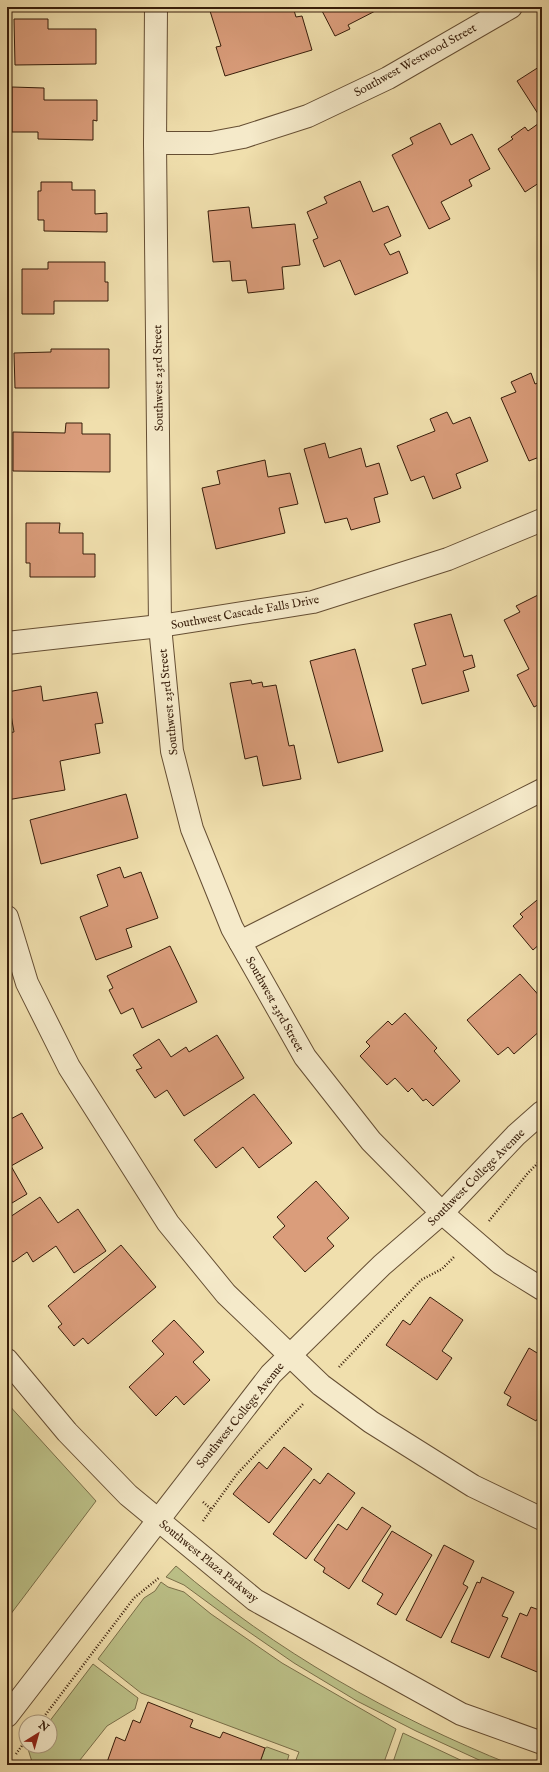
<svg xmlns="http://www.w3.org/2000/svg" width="549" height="1772" viewBox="0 0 549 1772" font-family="'IM FELL English',serif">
<rect width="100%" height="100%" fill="#f0dfad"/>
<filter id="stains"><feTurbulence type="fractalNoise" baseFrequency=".005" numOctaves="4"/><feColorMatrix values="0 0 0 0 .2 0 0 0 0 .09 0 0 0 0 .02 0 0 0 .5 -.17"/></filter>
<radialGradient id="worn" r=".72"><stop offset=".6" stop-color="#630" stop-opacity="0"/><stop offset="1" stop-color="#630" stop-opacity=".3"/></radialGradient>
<g fill="#bcc188" stroke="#7a6f49">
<path d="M7,1403L96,1501L7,1619Z"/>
<path d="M176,1566C275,1651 392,1717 512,1765H490L416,1731L357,1701L294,1663L233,1621L184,1585L166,1577Z"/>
<path d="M161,1582L168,1587L184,1592L211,1614L282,1663L396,1729L383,1765H294L299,1752L141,1693L98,1659L144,1598L155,1591Z"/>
<path d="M93,1664L138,1698L135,1709L107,1726L76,1765H33L28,1749L30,1746H50L49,1722Z"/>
<path d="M403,1733L471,1765H392Z"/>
<path d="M267,1747L289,1755L286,1765H259L265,1748Z"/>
</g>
<g fill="#da9d7b" stroke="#371d0a">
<path d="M219,7H293L296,17L302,16L312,50L225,76L216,47L221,46L210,11Z"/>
<path d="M320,7H383L348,25L350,29L335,36Z"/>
<path d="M14,19H48V29H96V64L15,65Z"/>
<path d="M542,65V120L517,81Z"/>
<path d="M12,87L44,88V100H97V121L93,120V140L38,139V132H12Z"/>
<path d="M542,121V181L525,192L498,149L513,139L511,137L525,127L528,131Z"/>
<path d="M440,123L451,145L472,134L490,169L469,180L472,186L441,202L450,219L429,229L392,155L413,144L410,138Z"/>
<path d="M360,181L373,212L388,206L401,236L384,244L390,255L399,251L408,273L355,295L340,260L324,267L313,240L318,238L307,212L327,203L324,197Z"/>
<path d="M41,182H72V190H95V214L107,213V232L44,231V220H38V191H41Z"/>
<path d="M249,207L252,228L295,224L300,265L282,267L284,289L248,293L246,280L232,281L230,261L213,262L208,211Z"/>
<path d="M48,262H105V282H108V301H54V314H22V269H48Z"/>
<path d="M51,349H109V388H15L14,353L51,352Z"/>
<path d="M531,373L535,384L542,381V456L529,461L501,398L516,392L511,382Z"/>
<path d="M447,412L453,424L470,417L488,461L456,474L461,488L433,499L424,476L411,481L397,446L435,431L430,419Z"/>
<path d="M66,423H82V434H110V472L13,471V432L65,433Z"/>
<path d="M325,443L329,458L361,448L366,467L379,463L388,494L374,498L380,522L351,530L347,518L325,523L304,449Z"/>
<path d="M265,460L268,477L290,473L298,504L279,508L285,533L216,549L202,488L220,484L217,471Z"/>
<path d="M26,523H60L59,533H83V554H95V577H30V563H26Z"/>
<path d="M542,593V703L534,707L517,675L529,669L504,620L520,612L516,606Z"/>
<path d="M451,614L464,657L472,655L475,667L463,671L469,691L422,704L412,669L426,665L414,624Z"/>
<path d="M355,649L383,751L338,763L310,661Z"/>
<path d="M251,680L252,684L262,682L263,687L276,685L289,746L294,745L301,779L263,786L257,756L245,759L230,683Z"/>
<path d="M41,686L43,701L97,692L103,723L95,724L100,753L60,761L65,790L7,800V733L14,732L7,692Z"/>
<path d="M126,794L138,838L41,864L30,820Z"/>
<path d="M120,867L124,878L141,872L158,918L126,929L132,947L96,960L80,917L108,906L97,875Z"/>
<path d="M542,896V942L533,950L513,926L523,917L520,914Z"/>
<path d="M170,946L197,1002L142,1028L133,1008L121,1014L109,990L113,988L107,976Z"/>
<path d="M520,974L542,999V1029L514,1054L508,1047L498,1055L467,1020Z"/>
<path d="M405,1013L437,1048L434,1051L460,1081L433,1106L426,1099L423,1101L412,1088L408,1092L395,1078L387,1085L360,1056L370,1046L366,1042L388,1021L392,1025Z"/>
<path d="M217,1035L244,1078L184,1116L167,1090L155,1098L136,1070L142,1068L133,1055L159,1039L171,1057L186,1047L189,1052Z"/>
<path d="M254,1094L292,1143L259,1168L243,1147L216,1168L194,1140Z"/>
<path d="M22,1113L43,1148L11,1166L27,1194L7,1206V1121Z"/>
<path d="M316,1181L349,1218L327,1238L334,1246L305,1272L273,1237L285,1226L277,1217Z"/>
<path d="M40,1197L58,1223L78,1209L106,1251L74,1273L56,1246L33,1262L27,1252L13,1262L7,1254V1219Z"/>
<path d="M121,1245L156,1287L88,1344L83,1338L74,1346L58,1327L62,1324L48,1306Z"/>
<path d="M430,1297L463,1320L442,1351L452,1358L437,1380L386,1345L403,1320L410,1325Z"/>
<path d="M174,1320L204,1352L193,1362L210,1380L184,1405L176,1396L156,1416L129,1387L164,1354L152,1341Z"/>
<path d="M529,1348L542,1356V1411L536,1421L507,1405L511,1397L504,1393Z"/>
<path d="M284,1447L312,1469L269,1523L233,1494L259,1462L267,1469Z"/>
<path d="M328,1473L355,1493L306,1559L273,1534L314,1479L320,1484Z"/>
<path d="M362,1507L391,1526L349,1589L323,1572L325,1568L314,1560L338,1524L347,1530Z"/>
<path d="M392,1531L432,1555L396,1615L377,1604L383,1594L362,1581Z"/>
<path d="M444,1545L474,1561L463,1584L468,1587L441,1638L406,1620Z"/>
<path d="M482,1577L514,1592L502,1616L508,1618L489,1658L451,1642L477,1582L480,1583Z"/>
<path d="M531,1607L542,1611V1674L501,1657L520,1613L527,1616Z"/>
<path d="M148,1702L193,1720L190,1727L220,1738L223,1732L265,1748L259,1765H106L116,1737L125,1741L133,1720L140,1723Z"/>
</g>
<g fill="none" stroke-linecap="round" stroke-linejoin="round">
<defs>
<g id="minor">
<path d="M156,7L155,143L160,626L172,751L192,829L232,928L305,1057L371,1141L442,1213L500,1263L542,1289"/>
<path d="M155,143H211L243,137L308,116L388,78L511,7"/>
<path d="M7,643L160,626L313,602L448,559L542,520"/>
<path d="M7,917L27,983L69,1067L168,1223L226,1294L321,1385L371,1422L473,1486L542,1519"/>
<path d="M240,942L542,790"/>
<path d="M7,1360L67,1432L128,1495L255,1600L461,1714L542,1743"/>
<path d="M7,1716L271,1374L382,1265L442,1213L516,1135L542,1112"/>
</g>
</defs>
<use href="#minor" stroke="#654e33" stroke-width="24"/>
<g stroke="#371d0a" stroke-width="2.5" stroke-dasharray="1 2" stroke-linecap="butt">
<path d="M489,1221L528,1173L542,1159"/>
<path d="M339,1367L421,1280L442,1269L455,1256"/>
<path d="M203,1502L212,1510"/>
<path d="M203,1521L237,1474L304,1403"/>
<path d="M40,1722L134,1598L160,1577"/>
<path d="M16,1754L26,1740"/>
</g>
<use href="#minor" stroke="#f5eaca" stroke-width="22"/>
</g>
<g text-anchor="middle" stroke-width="3" stroke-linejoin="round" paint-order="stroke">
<g font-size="12" fill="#371d0a" stroke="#f5eaca">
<text transform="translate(415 60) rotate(-29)" y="4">Southwest Westwood Street</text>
<text transform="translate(158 378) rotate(-91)" y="4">Southwest 23rd Street</text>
<text transform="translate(245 612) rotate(-10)" y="4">Southwest Cascade Falls Drive</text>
<text transform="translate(168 702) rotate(-96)" y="4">Southwest 23rd Street</text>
<text transform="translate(275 1004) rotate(61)" y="4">Southwest 23rd Street</text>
<text transform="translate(476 1177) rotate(-45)" y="4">Southwest College Avenue</text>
<text transform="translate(240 1415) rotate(-51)" y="4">Southwest College Avenue</text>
<text transform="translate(209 1561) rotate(39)" y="4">Southwest Plaza Parkway</text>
</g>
</g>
<rect width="549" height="1772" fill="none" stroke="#f0dfad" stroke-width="24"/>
<rect x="8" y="8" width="533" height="1756" fill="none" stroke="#371d0a" stroke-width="2"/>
<rect x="12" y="12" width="525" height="1748" fill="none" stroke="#371d0a"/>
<g transform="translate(38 1734) rotate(37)"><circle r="19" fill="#f5eaca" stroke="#a9987d"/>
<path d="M0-3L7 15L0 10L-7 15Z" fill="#8f2418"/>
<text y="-6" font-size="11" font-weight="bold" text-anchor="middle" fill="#371d0a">N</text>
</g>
<rect width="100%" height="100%" filter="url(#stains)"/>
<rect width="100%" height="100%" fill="url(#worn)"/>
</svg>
